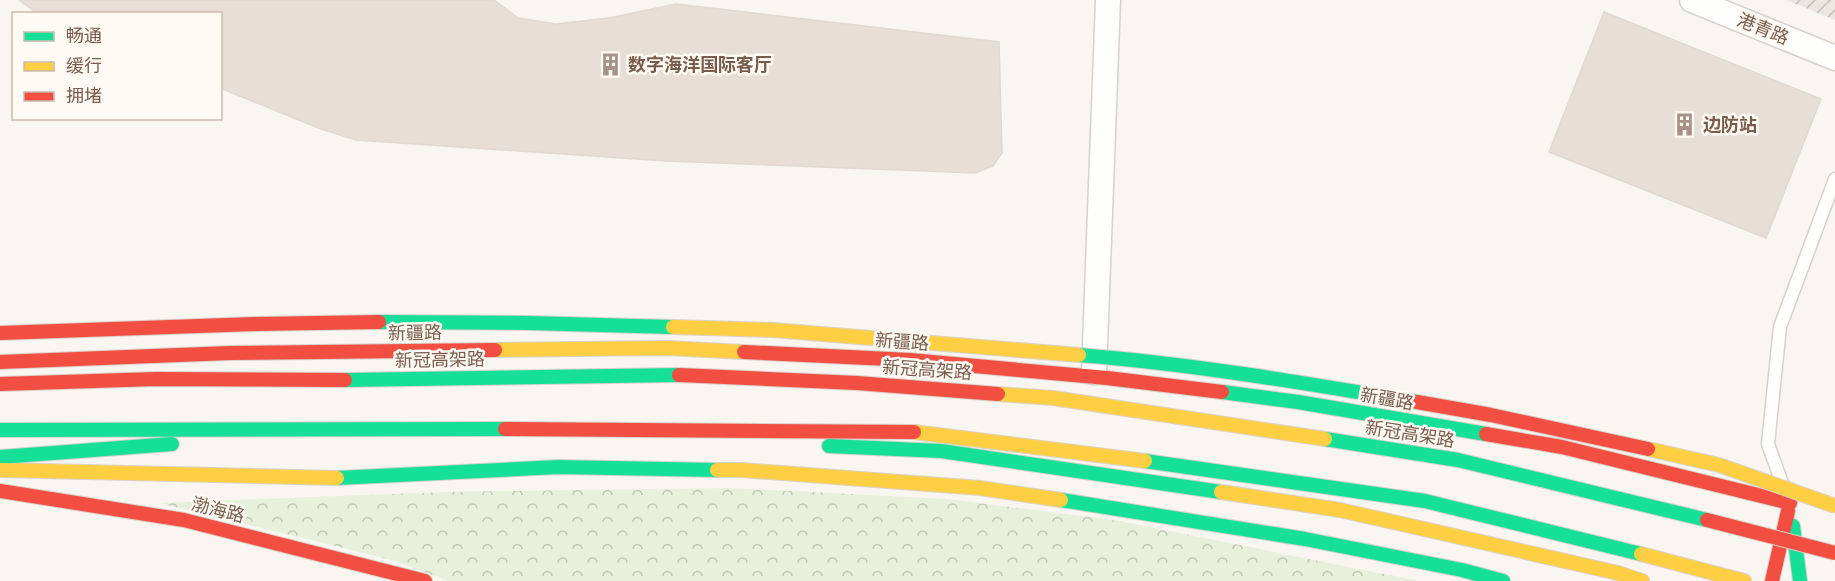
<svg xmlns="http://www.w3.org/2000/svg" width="1835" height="581" viewBox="0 0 1835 581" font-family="Poppins,'Noto Sans SC',sans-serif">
<defs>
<pattern id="industrial-furrows" width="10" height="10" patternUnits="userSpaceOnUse" patternTransform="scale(1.5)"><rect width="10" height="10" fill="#ede5e0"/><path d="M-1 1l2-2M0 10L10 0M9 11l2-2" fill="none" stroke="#c5bdb8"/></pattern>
<pattern id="park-crowns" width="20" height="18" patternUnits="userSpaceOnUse" patternTransform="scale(1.5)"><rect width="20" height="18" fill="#e7f0db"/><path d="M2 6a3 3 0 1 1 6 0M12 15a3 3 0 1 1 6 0" fill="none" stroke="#c0c6b4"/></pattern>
</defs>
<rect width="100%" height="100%" fill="#f9f5f0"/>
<path fill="url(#industrial-furrows)" d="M1786,0H1835V20Z"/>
<path fill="url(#park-crowns)" d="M730,488L947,499L1114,520L1419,581H448L392,560L159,503L444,492Z"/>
<g fill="#e6ded7" stroke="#e2d8d2" stroke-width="1.5">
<path d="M19,0H494L518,18L556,24L609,18L676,4L999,42L1002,153L993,166L975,173L666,161L356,140L321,129L220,88V14H38Z"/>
<path d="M1604,12L1821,99L1766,238L1549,152Z"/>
</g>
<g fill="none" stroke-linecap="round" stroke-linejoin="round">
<defs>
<path id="lane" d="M1782,483L1768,444L1780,327L1835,179"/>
<g id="street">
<path d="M1692,0L1835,58"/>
<path d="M1094,372L1108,0"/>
</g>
<g id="fast">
<path d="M379,322L529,323L673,327"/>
<path d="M1222,392L1298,402L1486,434"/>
<path d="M0,430L505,429"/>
<path d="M829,446L941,451L1221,492"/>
<path d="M0,457L172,444"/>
<path d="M1145,461L1425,501L1641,554"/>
<path d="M337,478L558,467L717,470"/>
<path d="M1061,500L1305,539L1462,570L1503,581"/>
<path d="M1793,526L1800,581"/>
</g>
<g id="slow">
<path d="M495,350L668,348L744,352"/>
<path d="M914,432L1145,461"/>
<path d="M0,470L337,478"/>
<path d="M717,470H742L980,488L1061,500"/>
<path d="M1221,492L1340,510L1618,573L1642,581"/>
<path d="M1641,554L1744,581"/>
</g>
<g id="jam">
<path d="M0,333L255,324L379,322"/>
<path d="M744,352L910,360L1107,378L1222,392"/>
<path d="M0,362L230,353L495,350"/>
<path d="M505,429L914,432"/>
<path d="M1486,434L1562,447L1790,503"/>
<path d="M0,491L184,520L425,581"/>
<path d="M1772,581L1788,511"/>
</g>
</defs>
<use href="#lane" stroke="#d7d1cb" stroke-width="15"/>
<use href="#street" stroke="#d7d1cb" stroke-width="27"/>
<use href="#fast" stroke="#d9d2cb" stroke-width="16"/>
<use href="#slow" stroke="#d9d2cb" stroke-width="16"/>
<use href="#jam" stroke="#d9d2cb" stroke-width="16"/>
<use href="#lane" stroke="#fefefd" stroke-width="12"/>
<use href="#street" stroke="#fefefd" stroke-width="24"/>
<use href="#fast" stroke="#16e098" stroke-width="14"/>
<use href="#slow" stroke="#ffcf43" stroke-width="14"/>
<use href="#jam" stroke="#f24e42" stroke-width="14"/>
<defs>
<g id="fast-bridge">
<path d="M1079,355C1192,364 1305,383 1417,402"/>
<path d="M345,380L679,375"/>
<path d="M1325,439L1458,460L1707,520"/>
</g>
<g id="slow-bridge">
<path d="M673,327L773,330L1079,355"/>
<path d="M998,394L1053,398L1325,439"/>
<path d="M1648,449L1719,465L1835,506"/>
</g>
<g id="jam-bridge">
<path d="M679,375L857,383L998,394"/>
<path d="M0,384L156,379L345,380"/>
<path d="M1417,402L1491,415L1648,449"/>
<path d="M1707,520L1835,553"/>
</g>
</defs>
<use href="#fast-bridge" stroke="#dad1cc" stroke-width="16" stroke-linecap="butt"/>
<use href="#slow-bridge" stroke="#dad1cc" stroke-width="16" stroke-linecap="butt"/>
<use href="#jam-bridge" stroke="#dad1cc" stroke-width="16" stroke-linecap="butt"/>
<use href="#fast-bridge" stroke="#16e098" stroke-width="14"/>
<use href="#slow-bridge" stroke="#ffcf43" stroke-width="14"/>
<use href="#jam-bridge" stroke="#f24e42" stroke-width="14"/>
</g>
<defs>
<symbol id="building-bare" viewBox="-9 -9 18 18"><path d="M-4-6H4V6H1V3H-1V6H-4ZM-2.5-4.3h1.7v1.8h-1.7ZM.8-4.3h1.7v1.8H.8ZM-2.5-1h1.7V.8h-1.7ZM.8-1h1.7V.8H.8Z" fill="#a69286" stroke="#fffaf3" stroke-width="2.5" paint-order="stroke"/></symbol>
</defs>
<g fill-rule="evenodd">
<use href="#building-bare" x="594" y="48" width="33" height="33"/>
<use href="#building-bare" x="1668" y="108" width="33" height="33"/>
</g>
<g text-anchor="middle" stroke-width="5" stroke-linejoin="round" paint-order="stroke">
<g font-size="18" fill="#7a5c4d" stroke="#fffaf3">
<text transform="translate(1763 29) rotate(22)" y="6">港青路</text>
<text transform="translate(415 333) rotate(-1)" y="6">新疆路</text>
<text transform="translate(902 342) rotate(4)" y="6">新疆路</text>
<text transform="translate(440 360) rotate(-1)" y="6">新冠高架路</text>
<text transform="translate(927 370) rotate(4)" y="6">新冠高架路</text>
<text transform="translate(1387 399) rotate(10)" y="6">新疆路</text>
<text transform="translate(1410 434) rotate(9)" y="6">新冠高架路</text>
<text transform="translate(218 510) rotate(14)" y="6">渤海路</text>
</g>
<g font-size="18" font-weight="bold" fill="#7a5c4d" stroke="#fffaf3" text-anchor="start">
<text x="628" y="71">数字海洋国际客厅</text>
<text x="1703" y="131">边防站</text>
</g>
</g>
<rect x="12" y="12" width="210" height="108" fill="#fffaf3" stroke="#cabbb1" stroke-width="1.5"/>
<rect x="24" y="32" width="30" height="9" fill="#16e098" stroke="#cabbb1" stroke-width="1.5"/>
<text x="66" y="42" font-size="18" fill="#7a5c4d">畅通</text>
<rect x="24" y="62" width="30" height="9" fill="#ffcf43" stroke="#cabbb1" stroke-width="1.5"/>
<text x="66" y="72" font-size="18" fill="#7a5c4d">缓行</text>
<rect x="24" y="92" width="30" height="9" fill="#f24e42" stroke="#cabbb1" stroke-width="1.5"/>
<text x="66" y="102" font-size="18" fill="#7a5c4d">拥堵</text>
</svg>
